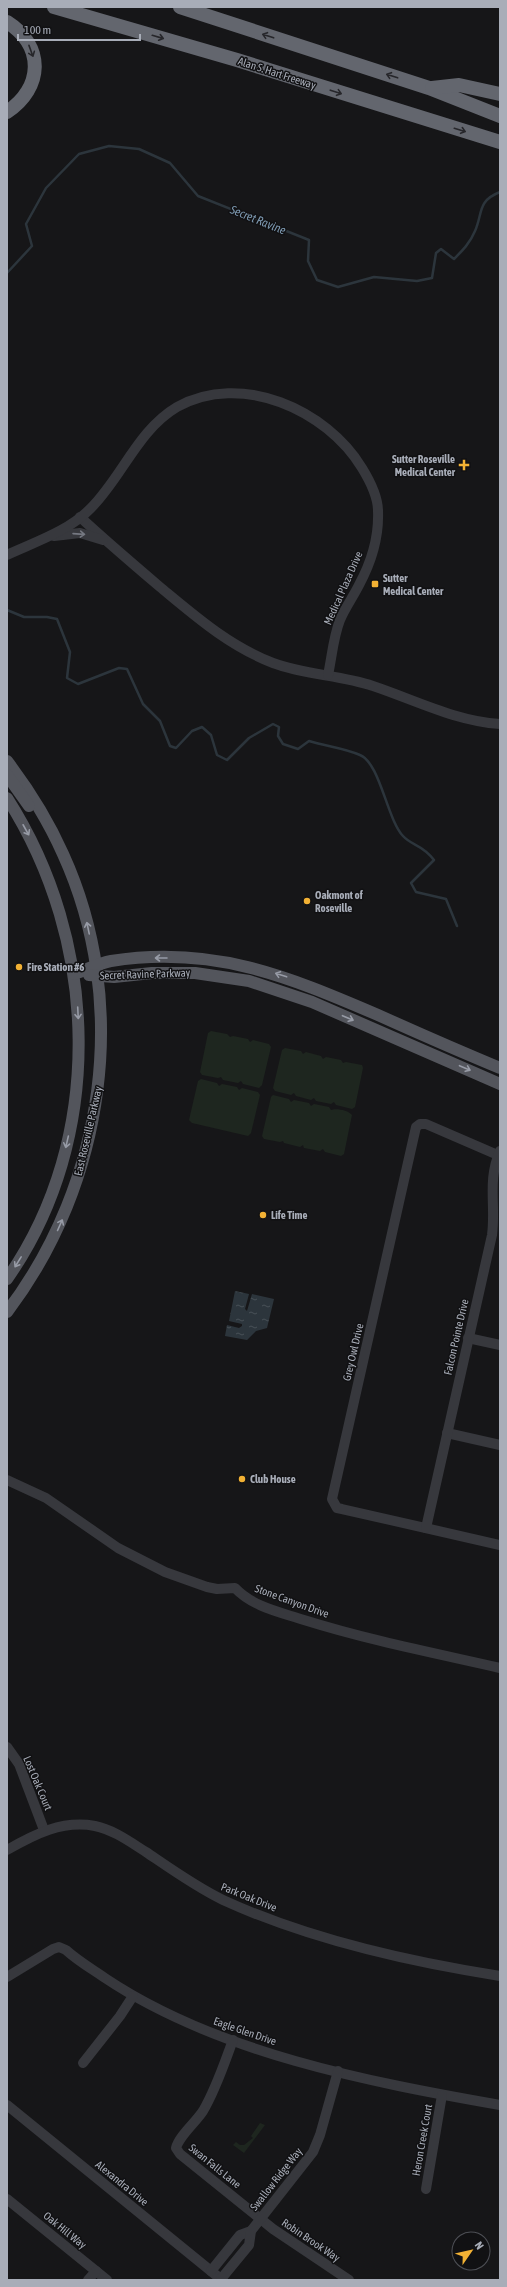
<svg xmlns="http://www.w3.org/2000/svg" width="507" height="2287" viewBox="0 0 507 2287" font-family="'Asap Condensed',sans-serif">
<defs>
<pattern id="water-ripples" width="26" height="14" patternUnits="userSpaceOnUse"><rect width="26" height="14" fill="#2c353c"/><path d="M2 4q2-2 4 0t4 0M15 11q2-2 4 0t4 0" fill="none" stroke="#485056"/></pattern>
</defs>
<rect width="100%" height="100%" fill="#161618"/>
<g fill="#1e261f">
<path d="M211,1031L227,1034L230,1037L233,1036L248,1039L250,1042L253,1040L269,1044L271,1047L262,1085L259,1088L243,1084L241,1081L238,1083L223,1080L221,1077L218,1078L202,1075L200,1072L208,1033Z"/>
<path d="M285,1048L301,1051L303,1054L306,1052L321,1056L323,1059L326,1057L341,1060L343,1063L346,1062L362,1065L363,1068L355,1107L352,1109L336,1105L334,1102L331,1104L316,1101L314,1098L311,1100L296,1096L294,1093L291,1095L275,1091L273,1088L282,1050Z"/>
<path d="M201,1079L217,1083L219,1086L222,1084L237,1087L239,1090L242,1088L258,1092L260,1095L251,1133L248,1136L192,1123L189,1120L198,1081Z"/>
<path d="M273,1095L289,1099L291,1102L294,1100L309,1103L311,1106L314,1104L329,1107L331,1110C336,1108 348,1110 352,1115L344,1154L341,1156L325,1152L323,1149L320,1151L304,1148L303,1145L300,1147L284,1143L283,1141L280,1142L264,1139L262,1136L271,1097Z"/>
<path d="M260,2123L265,2125L244,2153L233,2145L236,2142L240,2145H244L253,2138L251,2136Z"/>
</g>
<path fill="url(#water-ripples)" d="M235,1291L249,1294L245,1309L247,1311L252,1294L274,1299L267,1328L256,1331L247,1340L225,1336L227,1325L239,1328L242,1326V1324L229,1321Z"/>
<g fill="none" stroke-linecap="round" stroke-linejoin="round">
<g stroke="#2c353c" stroke-width="2.5">
<path d="M7,273L32,246L26,224L46,188L79,154L109,146L139,149L170,163L198,196L309,240L308,261L317,280L338,287L374,277L417,281L432,278L436,253L441,249L454,259C463,250 470,243 475,231C483,213 477,201 500,192"/>
<path d="M7,610L24,617H47L57,619L70,652L67,678L78,684L119,668L127,669L143,704L160,721L170,746L176,748L192,731L202,727L211,735L217,755L227,760L249,738L273,724L279,727L278,736L283,744L298,749L309,741C325,746 344,748 360,755C380,763 387,819 403,836C412,846 422,844 434,860L411,883L416,892L446,899L457,926"/>
</g>
<g stroke="#37383d" stroke-width="10">
<path d="M80,517C106,541 133,564 160,587C195,616 229,646 273,663C305,675 340,675 373,686C415,700 455,721 500,724"/>
<path d="M54,536L80,533L103,540"/>
<path d="M7,555C35,542 69,531 91,508C122,477 138,430 177,407C241,371 327,410 362,468C370,481 378,496 378,511C379,536 371,563 359,585C353,597 345,608 340,620C333,638 332,657 328,675"/>
<path d="M500,1156L426,1124H420L416,1127L332,1499L337,1508L342,1509L500,1545"/>
<path d="M468,1338L500,1345"/>
<path d="M447,1433L500,1445"/>
<path d="M7,1480L46,1498L118,1548L165,1572L207,1587L217,1589L235,1588C253,1607 280,1612 304,1620C368,1640 434,1653 500,1668"/>
<path d="M426,1528L492,1235C496,1205 487,1181 500,1151"/>
<path d="M7,1747L19,1764L44,1830"/>
<path d="M7,1850C35,1834 62,1820 95,1826C114,1830 130,1842 146,1852C171,1869 196,1887 223,1900C306,1938 410,1962 500,1976"/>
<path d="M7,1977L53,1949L59,1947L66,1950C78,1961 92,1969 105,1978C217,2053 369,2082 500,2105"/>
<path d="M233,2040C224,2064 216,2089 203,2111C196,2122 179,2136 176,2148L180,2154L273,2229L349,2280"/>
<path d="M83,2063L120,2016L133,1996"/>
<path d="M7,2105L222,2280"/>
<path d="M426,2189L442,2095"/>
<path d="M7,2199L107,2280"/>
<path d="M211,2271L240,2235L251,2231"/>
<path d="M221,2279L249,2245L251,2231L313,2152L320,2135L338,2071"/>
<path d="M88,2280L96,2271"/>
</g>
<g stroke="#53555c" stroke-width="12">
<path d="M7,761C29,790 48,820 63,854C131,1003 105,1183 7,1312"/>
<path d="M7,775L29,806"/>
<path d="M7,798C99,941 106,1138 7,1279"/>
<path d="M74,974C86,970 99,963 111,961C213,945 287,976 378,1015C418,1033 459,1051 500,1068"/>
<path d="M89,975L114,977L152,973H195L249,981L312,1002L500,1084"/>
</g>
<g stroke="#63666e" stroke-width="14">
<path d="M54,7L237,60L500,142"/>
<path d="M180,7L429,88L500,116"/>
<path d="M7,22C45,46 43,88 7,112"/>
<path d="M432,88L459,85L500,94"/>
</g>
</g>
<defs><path id="oneway-shaft" d="M-6 0H5M1.5-3L5.5 0L1.5 3" fill="none" stroke-width="1.6" stroke-linecap="round" stroke-linejoin="round"/></defs>
<g stroke="#26262a">
<use href="#oneway-shaft" transform="translate(268 36) rotate(-162)"/>
<use href="#oneway-shaft" transform="translate(158 37) rotate(16)"/>
<use href="#oneway-shaft" transform="translate(31 51) rotate(70)"/>
<use href="#oneway-shaft" transform="translate(392 76) rotate(-162)"/>
<use href="#oneway-shaft" transform="translate(336 92) rotate(18)"/>
<use href="#oneway-shaft" transform="translate(460 130) rotate(17)"/>
</g>
<use stroke="#757881" href="#oneway-shaft" transform="translate(79 534) rotate(4)"/>
<g stroke="#979ba6">
<use href="#oneway-shaft" transform="translate(26 830) rotate(61)"/>
<use href="#oneway-shaft" transform="translate(88 928) rotate(-102)"/>
<use href="#oneway-shaft" transform="translate(161 958) rotate(-180)"/>
<use href="#oneway-shaft" transform="translate(281 975) rotate(-162)"/>
<use href="#oneway-shaft" transform="translate(78 1013) rotate(87)"/>
<use href="#oneway-shaft" transform="translate(348 1018) rotate(23)"/>
<use href="#oneway-shaft" transform="translate(465 1068) rotate(23)"/>
<use href="#oneway-shaft" transform="translate(67 1142) rotate(103)"/>
<use href="#oneway-shaft" transform="translate(60 1225) rotate(-66)"/>
<use href="#oneway-shaft" transform="translate(18 1262) rotate(122)"/>
</g>
<g fill="#f2b134" stroke="#111113" stroke-width="1.5">
<path d="M462 459h4v4h4v4h-4v4h-4v-4h-4v-4h4z"/>
<rect x="371" y="580" width="8" height="8" rx="2"/>
<circle cx="307" cy="901" r="4"/>
<circle cx="19" cy="967" r="4"/>
<circle cx="263" cy="1215" r="4"/>
<circle cx="242" cy="1479" r="4"/>
</g>
<g text-anchor="middle" stroke-width="3" stroke-linejoin="round" paint-order="stroke">
<g font-size="11" fill="#a8adb8" stroke="#111113">
<text transform="translate(277 73) rotate(18)" y="4">Alan S. Hart Freeway</text>
<text transform="translate(343 588) rotate(-66)" y="4">Medical Plaza Drive</text>
<text transform="translate(145 974) rotate(-2)" y="4">Secret Ravine Parkway</text>
<text transform="translate(88 1131) rotate(-77)" y="4">East Roseville Parkway</text>
<text transform="translate(456 1337) rotate(-77)" y="4">Falcon Pointe Drive</text>
<text transform="translate(353 1352) rotate(-77)" y="4">Grey Owl Drive</text>
<text transform="translate(292 1601) rotate(20)" y="4">Stone Canyon Drive</text>
<text transform="translate(38 1783) rotate(67)" y="4">Lost Oak Court</text>
<text transform="translate(249 1897) rotate(22)" y="4">Park Oak Drive</text>
<text transform="translate(245 2031) rotate(19)" y="4">Eagle Glen Drive</text>
<text transform="translate(422 2140) rotate(-80)" y="4">Heron Creek Court</text>
<text transform="translate(215 2166) rotate(39)" y="4">Swan Falls Lane</text>
<text transform="translate(276 2179) rotate(-52)" y="4">Swallow Ridge Way</text>
<text transform="translate(122 2183) rotate(39)" y="4">Alexandra Drive</text>
<text transform="translate(65 2230) rotate(39)" y="4">Oak Hill Way</text>
<text transform="translate(311 2240) rotate(34)" y="4">Robin Brook Way</text>
</g>
<g font-size="11" font-weight="bold" fill="#a8adb8" stroke="#111113" text-anchor="start">
<text x="455" y="463" text-anchor="end">Sutter Roseville<tspan x="455" dy="13">Medical Center</tspan></text>
<text x="383" y="582">Sutter<tspan x="383" dy="13">Medical Center</tspan></text>
<text x="315" y="899">Oakmont of<tspan x="315" dy="13">Roseville</tspan></text>
<text x="27" y="971">Fire Station #6</text>
<text x="271" y="1219">Life Time</text>
<text x="250" y="1483">Club House</text>
</g>
<g font-size="12" font-style="italic" fill="#7f9bb3" stroke="#111113">
<text transform="translate(258 220) rotate(22)" y="4">Secret Ravine</text>
</g>
</g>
<rect width="507" height="2287" fill="none" stroke="#a8adb8" stroke-width="16"/>
<g transform="translate(471 2251) rotate(56)"><circle r="19" fill="#111113" stroke="#4d4f55"/>
<path d="M0-3L7 15L0 10L-7 15Z" fill="#f2b134"/>
<text y="-6" font-size="11" font-weight="bold" text-anchor="middle" fill="#a8adb8">N</text>
</g>
<path d="M18 34v6h122v-6" fill="none" stroke="#a8adb8" stroke-width="2"/>
<text x="24" y="34" font-size="12" fill="#a8adb8" stroke="#111113" stroke-width="3" paint-order="stroke">100 m</text>
</svg>
